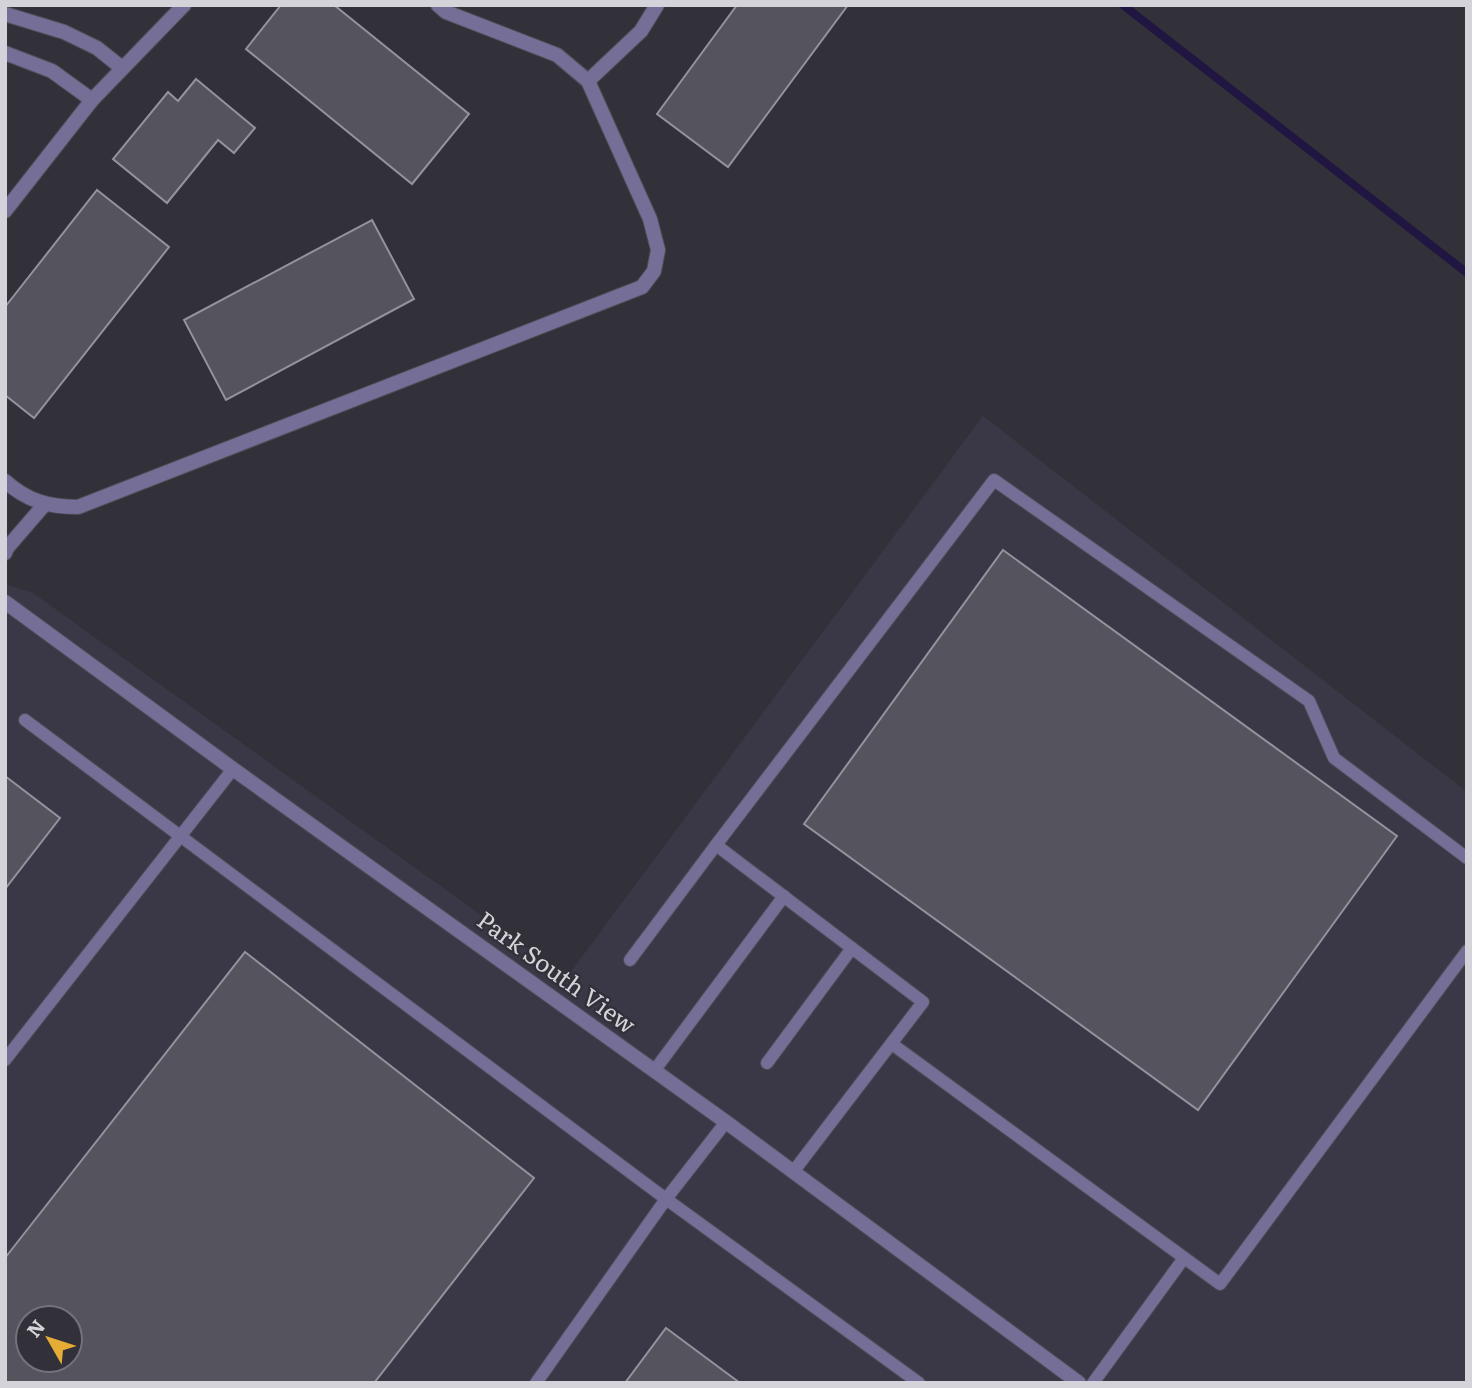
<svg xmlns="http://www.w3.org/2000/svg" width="1472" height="1388" viewBox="0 0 1472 1388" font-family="Literata,serif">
<rect width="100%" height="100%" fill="#32313a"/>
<path fill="#3a3847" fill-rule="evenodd" d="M983,416L1467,792V1383H5V584L33,593L567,977ZM28,1318H70V1360H28Z"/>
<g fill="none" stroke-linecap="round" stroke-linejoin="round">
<path stroke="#211541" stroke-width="8" d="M1123,5L1467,273"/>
</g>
<g fill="#55545e" stroke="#93929d" stroke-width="2" fill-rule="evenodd">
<path d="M281,5H334L469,114L412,184L246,49Z"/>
<path d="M737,5H848L728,167L657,114Z"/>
<path d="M196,79L255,128L234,153L218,140L167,203L113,159L168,92L178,101Z"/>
<path d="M97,190L169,247L34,418L5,395V307Z"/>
<path d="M372,220L414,299L226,400L184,320Z"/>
<path d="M1003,550L1397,836L1198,1110L804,824Z"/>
<path d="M5,776L60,818L5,889Z"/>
<path d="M245,952L534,1178L374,1383H5V1258ZM28,1318H70V1360H28Z"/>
<path d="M666,1328L740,1383H625Z"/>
</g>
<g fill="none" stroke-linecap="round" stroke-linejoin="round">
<defs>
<g id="service">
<path d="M25,720L666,1199L919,1383"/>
<path d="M630,960L716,845"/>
<path d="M892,1044L1220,1284L1467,951"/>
<path d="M5,1060L233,769"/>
<path d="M767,1063L852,948"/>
<path d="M654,1071L784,896"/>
<path d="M793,1172L923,1002L716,845L994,480L1309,701L1334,758L1467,858"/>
<path d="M536,1383L666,1199L726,1122"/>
<path d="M1093,1383L1184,1258"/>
</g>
<g id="minor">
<path d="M5,14L64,32L97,48L122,68"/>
<path d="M5,53L52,71L92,100"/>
<path d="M588,81L641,31L657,5"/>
<path d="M5,211L92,100L184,5"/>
<path d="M5,481C27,501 49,507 78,507L642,287L654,271L658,250L650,219L588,81L557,55L446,12L438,5"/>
<path d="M5,553L7,548L45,504"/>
<path d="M5,602L233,769L726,1122L1079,1383"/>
</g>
</defs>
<use href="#service" stroke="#4f4e57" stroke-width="14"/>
<use href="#minor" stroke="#4f4e57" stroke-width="16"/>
<use href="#service" stroke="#756e97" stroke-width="12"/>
<use href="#minor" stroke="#756e97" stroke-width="14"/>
</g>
<g text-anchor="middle" stroke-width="5" stroke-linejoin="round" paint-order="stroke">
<g font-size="24" fill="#d4d3d9" stroke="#32313a">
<text transform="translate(556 973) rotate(36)" y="8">Park South View</text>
</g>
</g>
<rect width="1472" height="1388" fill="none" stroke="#d4d3d9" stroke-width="14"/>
<g transform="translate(49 1339) rotate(309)"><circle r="33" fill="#32313a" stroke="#73727a" stroke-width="2"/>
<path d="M0-5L12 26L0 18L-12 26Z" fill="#e5ad36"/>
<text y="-10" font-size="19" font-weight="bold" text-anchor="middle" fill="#d4d3d9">N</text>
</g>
</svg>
